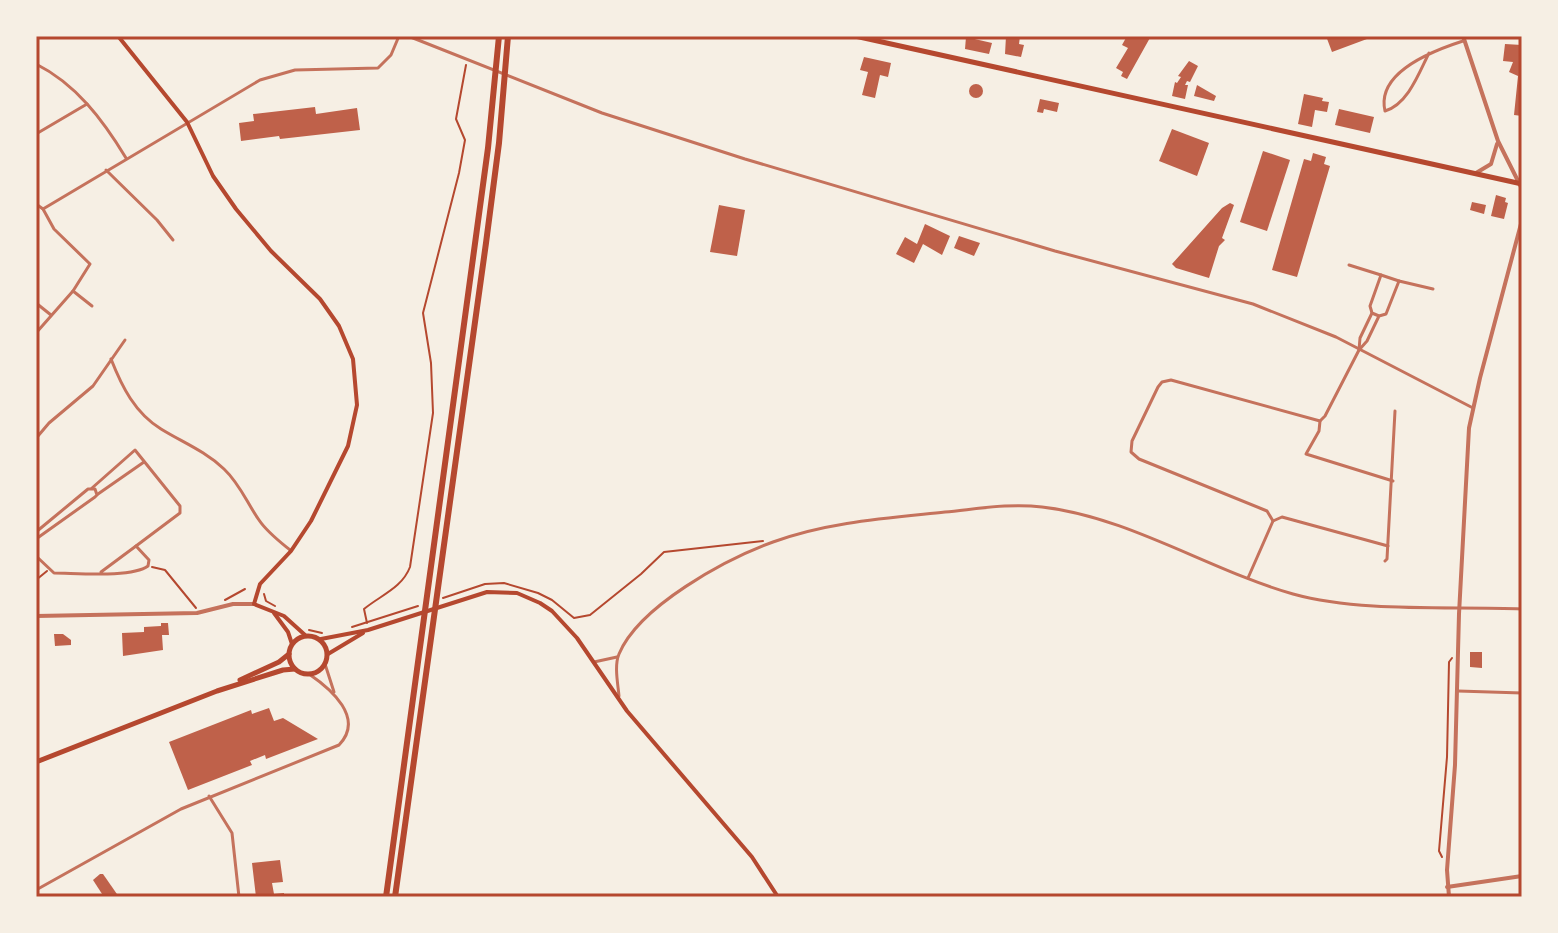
<svg xmlns="http://www.w3.org/2000/svg" width="1558" height="933" viewBox="0 0 1558 933" font-family="'Space Grotesk',sans-serif">
<rect width="100%" height="100%" fill="#f6efe4"/>
<g fill="#bf614a">
<path d="M1006,36H1020L1019,44L1024,45L1021,57L1005,54Z"/>
<path d="M1127,36H1151L1127,79L1121,76L1123,72L1116,68L1128,48L1122,45Z"/>
<path d="M1326,36H1375L1332,52Z"/>
<path d="M966,37L992,43L989,54L965,49Z"/>
<path d="M1505,44L1522,45V116L1514,115L1518,76L1509,72L1513,62L1503,61Z"/>
<path d="M864,57L891,63L888,77L880,75L875,98L862,95L868,72L860,70Z"/>
<path d="M1189,61L1198,66L1190,82L1187,81L1185,85H1188L1185,99L1172,96L1175,82L1177,83L1181,77L1178,76Z"/>
<circle cx="976" cy="91" r="7"/>
<path d="M1197,85L1216,96L1214,101L1194,96Z"/>
<path d="M1304,94L1323,98L1322,101L1329,102L1327,112L1315,110L1312,127L1298,124Z"/>
<path d="M1040,99L1059,103L1057,112L1044,109L1043,113L1037,112Z"/>
<path d="M315,107L316,114L357,108L360,130L280,139L279,136L241,141L239,123L254,121L253,114Z"/>
<path d="M1339,109L1374,117L1370,133L1335,125Z"/>
<path d="M1172,129L1209,143L1197,176L1159,161Z"/>
<path d="M1263,151L1290,160L1267,231L1240,222Z"/>
<path d="M1313,153L1326,157L1324,164L1330,166L1297,277L1272,270L1304,159L1311,161Z"/>
<path d="M1496,195L1506,198L1505,202L1508,203L1504,219L1491,216Z"/>
<path d="M1472,202L1486,205L1484,214L1470,210Z"/>
<path d="M1230,203L1234,205L1222,238L1225,240L1219,246L1209,278L1176,268L1172,264L1222,208Z"/>
<path d="M719,205L745,210L737,256L710,252Z"/>
<path d="M925,224L950,236L942,255L923,244L914,263L896,254L905,237L917,244Z"/>
<path d="M959,236L980,243L974,256L954,248Z"/>
<path d="M161,623H168L169,635H162L163,650L123,656L122,633L144,632V627L161,626Z"/>
<path d="M54,634H63L71,640V645L55,646Z"/>
<path d="M1470,652H1482V668L1470,667Z"/>
<path d="M269,708L274,721L283,718L318,739L266,759L265,755L250,761L252,765L188,790L169,742L251,710L252,714Z"/>
<path d="M280,860L283,882L272,883L274,894L284,893V897H256L252,863Z"/>
<path d="M100,874H103L119,897H104L93,880Z"/>
</g>
<g fill="none" stroke-linecap="round" stroke-linejoin="round">
<g stroke="#b5482f" stroke-width="2">
<path d="M152,567L165,570L196,608"/>
<path d="M36,580L47,571"/>
<path d="M264,594L266,601L275,606"/>
<path d="M443,598L485,584L504,583L538,593L552,600L574,618L590,615L641,574L664,552L763,541"/>
<path d="M225,600L245,589"/>
<path d="M367,623L364,609C381,595 402,588 410,567L433,413L431,363L423,313L459,173L465,140L456,119L466,65"/>
<path d="M352,627L418,606"/>
<path d="M309,630L322,633"/>
<path d="M1442,857L1439,851L1447,757L1449,662L1452,658"/>
</g>
<g stroke="#c5725c" stroke-width="3">
<path d="M408,36L602,113L745,159L1055,251L1253,304L1336,337L1473,408"/>
<path d="M1429,53C1419,73 1408,104 1385,111C1376,72 1435,50 1463,41"/>
<path d="M36,64C76,84 103,120 126,158"/>
<path d="M36,134L87,104"/>
<path d="M106,170L157,220L173,240"/>
<path d="M36,204L43,209L54,229L90,264L73,291L36,333"/>
<path d="M43,209L260,80L295,70L378,68L391,55L399,36"/>
<path d="M1349,265L1381,275"/>
<path d="M1399,281L1433,289"/>
<path d="M73,291L92,306"/>
<path d="M36,303L51,315"/>
<path d="M1379,316L1372,313L1370,306L1381,275L1399,281L1386,314L1379,316L1367,341L1359,350L1325,416L1320,421L1319,431L1306,454L1393,481"/>
<path d="M1359,350L1360,338L1372,313"/>
<path d="M111,359C122,387 135,413 161,429C182,442 205,451 224,469C240,484 247,503 259,520C267,532 279,541 290,550"/>
<path d="M36,434L38,436L49,423L93,386L125,340"/>
<path d="M92,488L135,450L180,506V513L136,546"/>
<path d="M98,494L144,462"/>
<path d="M1273,521L1282,517L1388,546"/>
<path d="M36,532L88,489H95L97,495L95,497L36,539"/>
<path d="M36,556L54,573C76,573 132,578 148,566L149,560L136,546L101,572"/>
<path d="M1385,561L1387,559L1395,411"/>
<path d="M1248,578L1273,521L1267,511L1139,459L1131,452L1132,441L1158,387L1162,382L1171,380L1320,421"/>
<path d="M594,662L617,657"/>
<path d="M325,664L334,692"/>
<path d="M1458,691L1522,693"/>
<path d="M619,696C618,684 614,666 619,654C639,606 726,559 773,542C827,522 888,518 945,512C977,509 1010,503 1042,507C1129,517 1209,570 1293,594C1362,613 1450,606 1522,609"/>
<path d="M209,796L232,833L239,897"/>
<path d="M36,890L181,809L339,745C365,718 331,689 309,674"/>
</g>
<g stroke="#c5725c" stroke-width="4">
<path d="M1463,36L1498,141L1522,189"/>
<path d="M1476,173L1491,164L1497,144"/>
<path d="M36,616L197,613L233,604H254"/>
<path d="M1447,887L1522,876"/>
<path d="M1449,897L1447,870L1455,765L1459,614L1469,428L1480,378L1522,220"/>
</g>
<g stroke="#b5482f" stroke-width="4">
<path d="M118,36L187,122L213,176L236,209L271,251L320,299L339,326L353,359L357,405L348,446L311,521L291,551L260,584L254,604L284,616L305,635"/>
<path d="M274,613L288,632L292,644"/>
<path d="M321,639L368,630L487,592L517,593L540,603L552,611L577,638L627,711L752,857L778,897"/>
<path d="M328,654L363,633"/>
</g>
<g stroke="#b5482f" stroke-width="5">
<path d="M855,36L1522,184"/>
<circle cx="308" cy="655" r="19"/>
<path d="M240,680L279,662L289,654"/>
<path d="M36,762L217,691L283,670L295,669"/>
</g>
<g stroke="#b5482f" stroke-width="6">
<path d="M386,897L488,148L499,36"/>
<path d="M395,897L486,243L499,143L508,36"/>
</g>
</g>
<rect width="1558" height="933" fill="none" stroke="#f6efe4" stroke-width="76"/>
<rect x="38" y="38" width="1482" height="857" fill="none" stroke="#b5482f" stroke-width="3"/>
</svg>
